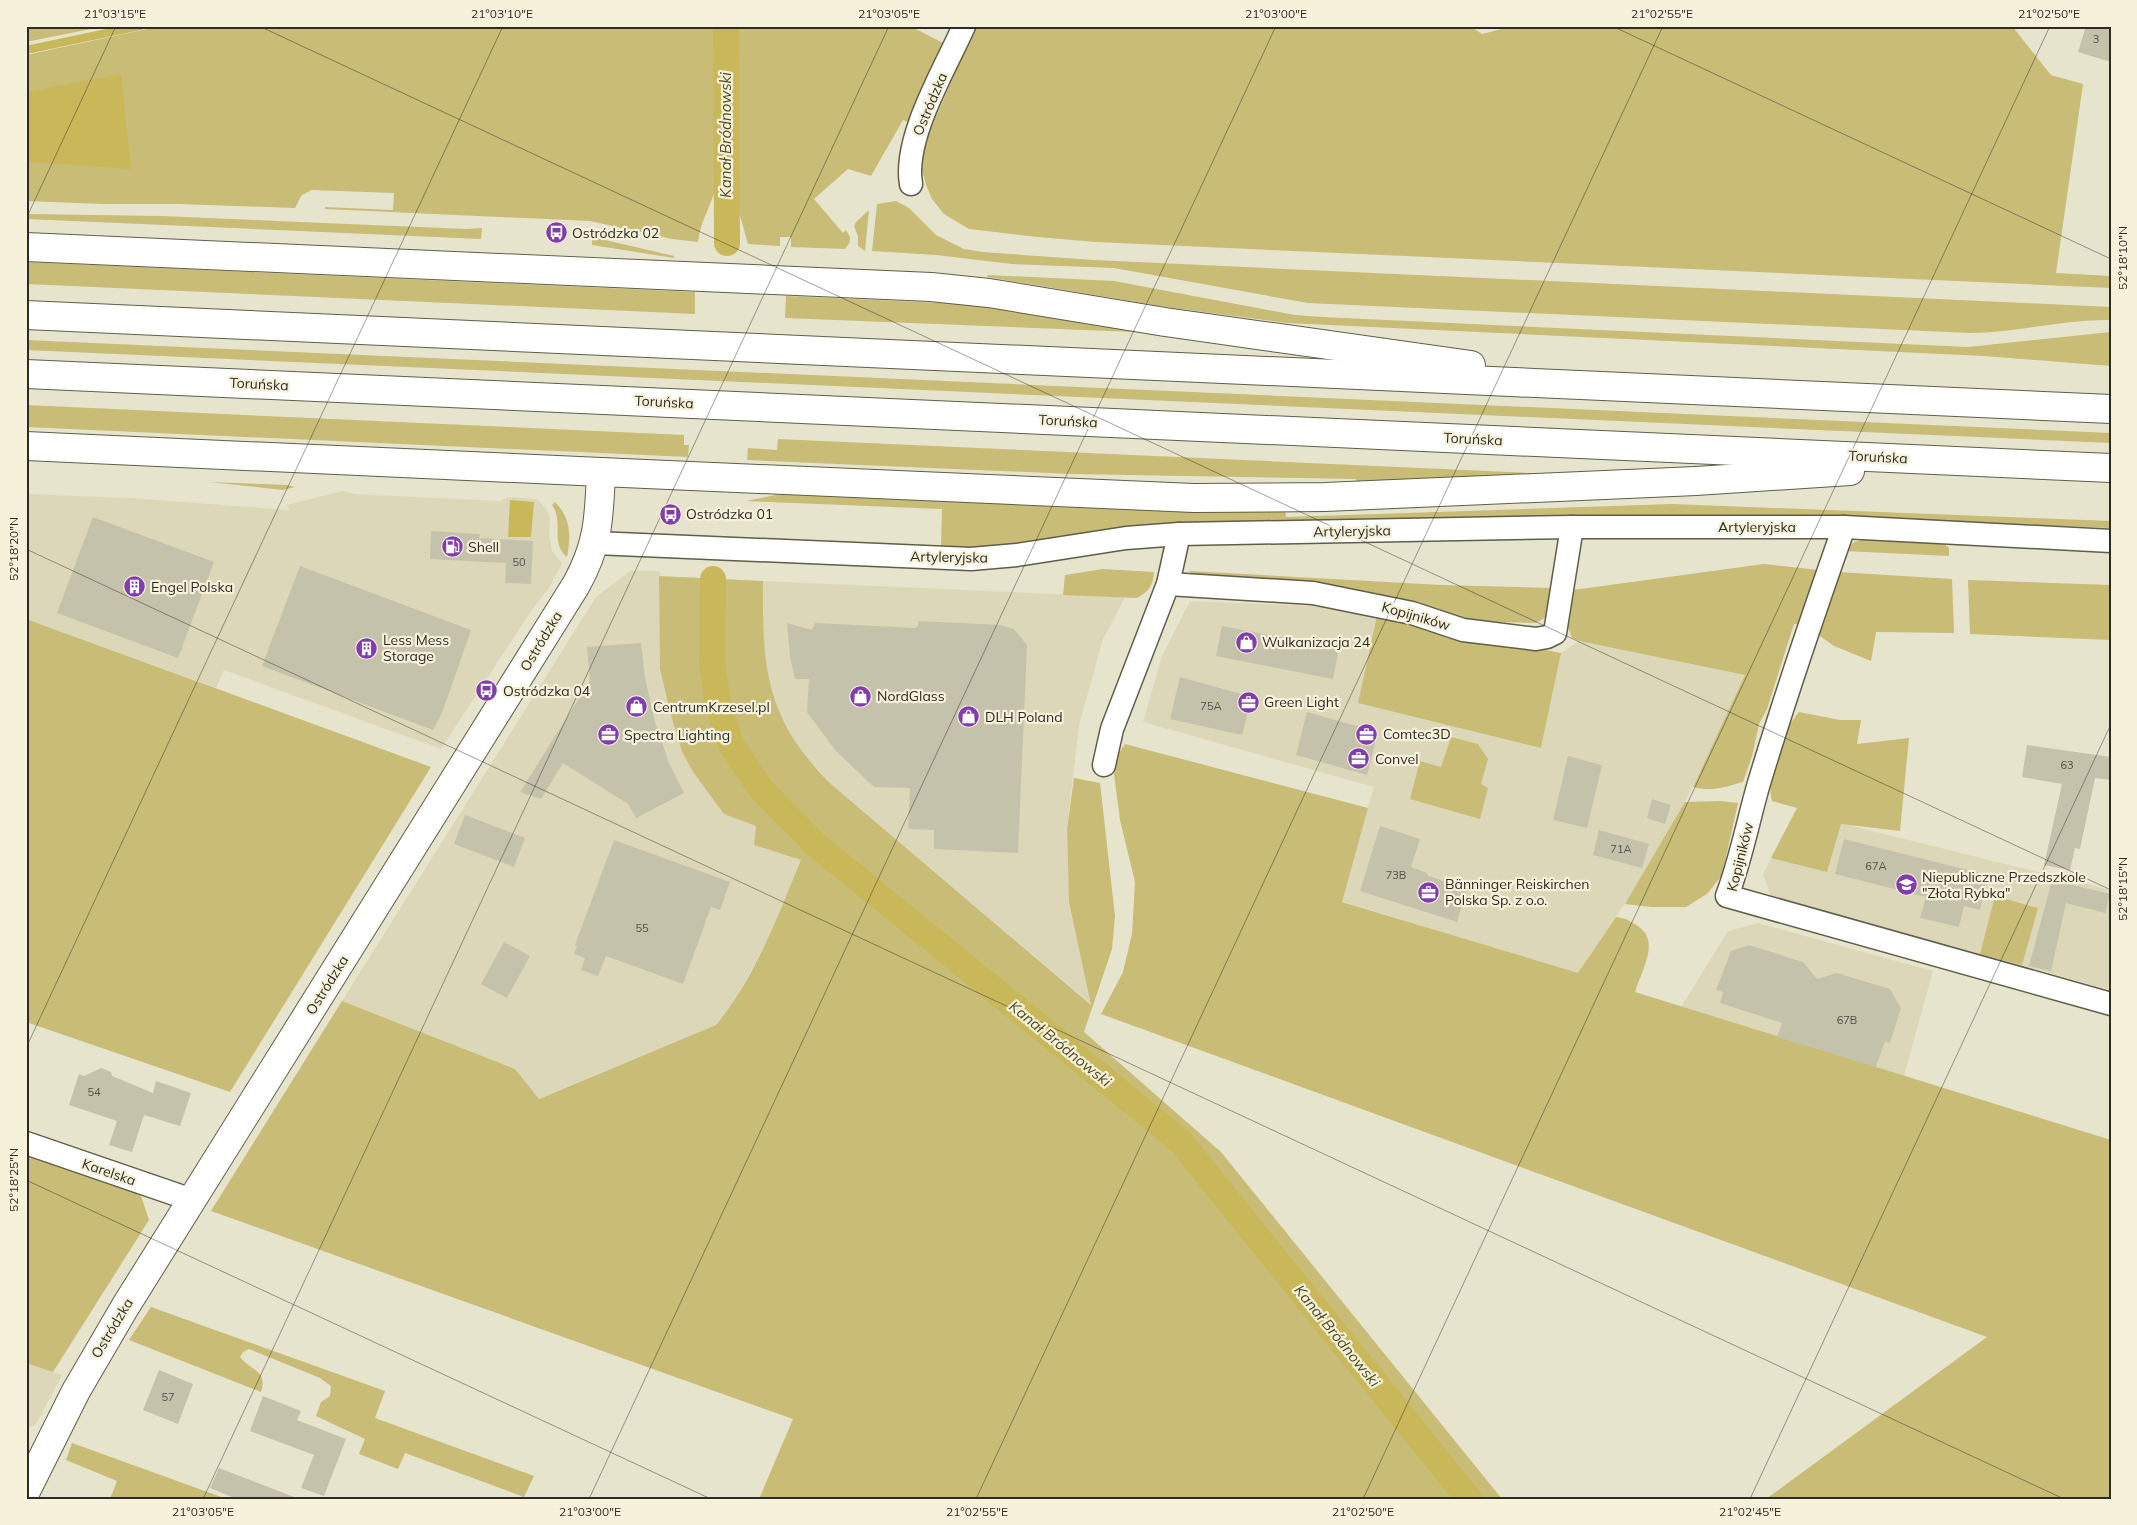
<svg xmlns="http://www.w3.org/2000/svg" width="2137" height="1525" viewBox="0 0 2137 1525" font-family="Mulish,sans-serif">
<rect width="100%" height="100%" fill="#e7e4cd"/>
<g fill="#dcd7b9">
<path d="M342,491L355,494L501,501L507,497L537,499L545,508L550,517L549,536L552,551L562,563L549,588L531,611L441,749L224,670L216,688L26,619V494L131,498L290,510L286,505Z"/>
<path d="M630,571H660V669L670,712L682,752L693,772L724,814L756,826L755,845L802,860L765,944L732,1006L716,1025L538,1099L515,1069L342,1001L596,597Z"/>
<path d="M763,581L1125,597L1103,639L1079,725L1067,829L1069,902L1092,1005L832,785L800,750L779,712L768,677L762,636Z"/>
<path d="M1190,601L1333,607L1377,616L1541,748L1561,653L1579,641L1746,675L1685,802L1644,874L1578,974L1341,901L1374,787L1143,722L1162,656Z"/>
<path d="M1796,812L2111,890V990L1771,896L1763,874Z"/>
<path d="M1758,923L1933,971L1904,1076L1681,1007L1728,931Z"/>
<path d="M26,1363L62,1375L36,1424L29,1428L26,1427Z"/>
</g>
<g fill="#c8bc76">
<path d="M26,26H106L26,42Z"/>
<path d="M161,26H721L717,181C714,202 700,220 698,242L672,239L590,221L325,209V207L393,210L394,193L311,190L301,196L295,208L179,204H103L26,201V55Z"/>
<path d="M734,26H910L943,43L908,122L903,120L871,176L848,169L814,199L843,233L846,230L850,237V242L845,249L791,247V237H780V246L748,244L735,198L733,179Z"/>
<path d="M976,26H1470L1482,34L1514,26H2012L2051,75L2083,84L2056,273L2111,276V288L1096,242L1037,237L969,229L944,214L932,199L926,185L922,170V155L927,137Z"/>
<path d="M896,201L909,208L936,235L964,249L983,252L1094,260L2111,307V320C2063,319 2016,333 1969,333L1308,303L1114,268L1012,264L936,255L872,251L877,204Z"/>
<path d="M869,210L865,251L858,246V236L854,226L856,222Z"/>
<path d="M26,214L161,216L466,229L482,228L481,239L26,219Z"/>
<path d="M592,237L674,256V258L592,245Z"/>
<path d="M26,262L695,292V314L26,284Z"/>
<path d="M988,275L1114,281L1295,315L1322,317L1968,347L2111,332V366L1984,356L1287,323L1166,307L987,277Z"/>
<path d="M786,296L944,303L999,308L1159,333L785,318Z"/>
<path d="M26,340L2111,433V443L26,350Z"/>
<path d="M26,405L684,435V445H689L688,457L26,427Z"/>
<path d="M778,439L1552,474L1357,485L1356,479L1071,474L747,460L748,448L777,450Z"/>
<path d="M209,482L287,485L295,487L283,490Z"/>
<path d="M795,493L1285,508L1286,517L1672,504L2111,521V528L1826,516L1738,515L1302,527L975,548L941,547L942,509L746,501L781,494Z"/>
<path d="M555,502C571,518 571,536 567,557C550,543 564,522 552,505Z"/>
<path d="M1862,540L1944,544L1949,548V556L1845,551L1854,542Z"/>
<path d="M1764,564L1819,570L1800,624H1794L1767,709L1759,724L1752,756L1743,782C1726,787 1711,792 1693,787L1745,675L1579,641L1572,638L1565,619L1573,590Z"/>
<path d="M1103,569L1154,572C1153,586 1149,591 1137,598L1063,595L1065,575Z"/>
<path d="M1189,571L1441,585L1552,588L1546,617L1536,623L1462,621L1441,614L1420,602L1194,576Z"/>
<path d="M1838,572L1952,579L1954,633L1876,632L1871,661L1834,646L1820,636L1819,627Z"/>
<path d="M659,576L763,581C762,669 766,720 832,785L1091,1005L1069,902L1067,829L1074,778L1100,783L1115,916L1112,949L1084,1032L1221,1152L1502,1499H759L793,1419L211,1211L342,1001L515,1069L539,1099L716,1025C754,980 778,915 801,860L754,845L756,826L724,814L693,772L682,752L670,712L660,669Z"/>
<path d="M1968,580L2111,585V640L1970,634Z"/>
<path d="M1377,616L1561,653L1541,748L1358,703Z"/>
<path d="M26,619L431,767L230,1092L26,1022Z"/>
<path d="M1799,712L1840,720H1861L1857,744L1909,738L1900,831L1841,824L1827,872L1771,858L1797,808L1772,801C1765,773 1781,733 1799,712Z"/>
<path d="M1451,737L1478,744L1488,759L1481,784L1488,788L1480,819L1410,799L1420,761L1441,767Z"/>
<path d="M1125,744L1368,808L1342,902L1578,973L1616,917C1626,918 1630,921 1638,926C1661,942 1641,971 1635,992L2111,1140V1499H1766L1987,1337L1101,1014L1123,972L1132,934L1135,882L1120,820L1114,774L1115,759Z"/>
<path d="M1720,801L1738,803L1722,875L1707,894L1686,907H1651L1625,904L1685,802Z"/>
<path d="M1995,896L2038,908L2022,965L1980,954Z"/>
<path d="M26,1151L139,1190L149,1220L53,1372L26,1363Z"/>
<path d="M151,1307L385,1391L375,1418L534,1476L524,1497L405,1453L398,1469L359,1454L365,1439L316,1416L321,1402L330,1396L331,1386L320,1378L249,1349L243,1352L240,1357C251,1371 268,1370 261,1392L129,1340Z"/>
<path d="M72,1443L227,1499H110L117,1481L66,1460Z"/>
</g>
<g fill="#c9b859">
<path d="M121,74L131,169L26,162V92Z"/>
<path d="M510,500L534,502L531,537H508Z"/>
</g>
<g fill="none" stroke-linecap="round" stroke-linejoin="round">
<path stroke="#c9b859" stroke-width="8" d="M26,50L140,26"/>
<g stroke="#c9b859" stroke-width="26">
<path d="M726,26L727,243"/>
<path d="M713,579L712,664L718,703L731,745L762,790L815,844L1180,1141L1469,1499"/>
</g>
</g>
<g fill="#c5c2ac">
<path d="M2086,26H2111V62L2078,52Z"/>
<path d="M93,517L214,562L178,658L57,613Z"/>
<path d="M431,531L480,534L479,538L533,541L531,584L505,583L506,563L430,559Z"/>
<path d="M300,566L471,630L442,713L433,730L262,666Z"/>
<path d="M918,621L1000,625L1014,629L1027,645L1018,853L934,849V830L908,829L910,790L909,788L874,787L836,751L807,712L809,679H795L790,657L787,623L812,630L815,623L916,628L918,626Z"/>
<path d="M1222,626L1339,648L1333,679L1216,656Z"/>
<path d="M641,643L645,678L655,722L669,763L684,793L636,818L628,804L563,763L541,799L520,792L590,681L587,647Z"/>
<path d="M1180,677L1252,697L1242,735L1170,719Z"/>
<path d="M1307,712L1378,732L1367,775L1296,755Z"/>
<path d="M2027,745L2111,757V780L2095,778L2080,849L2075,848L2070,870L2044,865L2062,784L2022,777Z"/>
<path d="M1568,756L1602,765L1587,828L1553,820Z"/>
<path d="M1652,799L1671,805L1665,824L1647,818Z"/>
<path d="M465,815L525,838L514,867L454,844Z"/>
<path d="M1380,826L1420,839L1411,867L1427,873L1428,876L1467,888L1457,922L1360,891Z"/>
<path d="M1599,830L1649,844L1642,868L1593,855Z"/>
<path d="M1844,839L1988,875L1980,910L1964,906L1959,927L1920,918L1926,897L1835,874Z"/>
<path d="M614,840L730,882L720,910L711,907L683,984L606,956L598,976L581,970L585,958L574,954L577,946L575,945Z"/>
<path d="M2052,880L2110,894L2105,913L2066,903L2051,971L2029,966Z"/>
<path d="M504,942L530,956L507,998L481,984Z"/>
<path d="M1749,945L1803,962L1817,979L1837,973L1890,989L1901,1008L1890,1043L1885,1041L1876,1067L1777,1037L1782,1023L1720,1003L1723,992L1716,990L1731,951Z"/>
<path d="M101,1068L111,1072L112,1076L153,1093L156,1081L191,1093L180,1126L144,1115L132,1152L109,1145L117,1121L69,1105L79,1074L84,1076Z"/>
<path d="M159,1370L193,1384L178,1424L143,1410Z"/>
<path d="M263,1396L301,1411L297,1420L346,1439L324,1496L301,1488L314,1455L250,1431Z"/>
<path d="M219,1468L294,1497V1499H237L210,1488Z"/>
</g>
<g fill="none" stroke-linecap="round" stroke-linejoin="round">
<defs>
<g id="minor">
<path d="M911,184C903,138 945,69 964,26"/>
<path d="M1844,527C1814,612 1785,697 1759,783C1748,821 1741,859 1727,896L2111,1004"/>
<path d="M595,543L971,559L1017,555L1126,538L1179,534L1572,527H1844L2111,541"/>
<path d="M1168,584L1313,593L1412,613L1463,630L1536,639L1547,637L1555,633L1572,527"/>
<path d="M1104,765L1112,729L1168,584L1179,534"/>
<path d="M26,1143L192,1200"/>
</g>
<path id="tertiary" d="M26,446L601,472C599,517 599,544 576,585L125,1307L76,1391L26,1491"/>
<g id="motorway">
<path d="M26,247L931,287L989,293L1165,322L1471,365"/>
<path d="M26,315L2111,409"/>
<path d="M26,374L2111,468"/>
<path d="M601,472L1194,498L1325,497L1696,481L1850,471"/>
</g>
</defs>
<use href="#minor" stroke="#605d49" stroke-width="25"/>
<use href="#tertiary" stroke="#605d49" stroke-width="30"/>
<use href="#motorway" stroke="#605d49" stroke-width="30"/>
<use href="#minor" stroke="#fff" stroke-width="22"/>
<use href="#tertiary" stroke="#fff" stroke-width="28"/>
<use href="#motorway" stroke="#fff" stroke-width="28"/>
</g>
<path fill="none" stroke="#2d2b23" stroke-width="1" stroke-opacity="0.45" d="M259,26L2111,890M1612,26L2111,259M26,219L116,26M26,549L2064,1499M26,1048L503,26M26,1180L711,1499M203,1499L889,26M589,1499L1276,26M976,1499L1663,26M1363,1499L2050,26M1750,1499L2111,724"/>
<defs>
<symbol id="bus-disc" viewBox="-11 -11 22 22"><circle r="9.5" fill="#833caf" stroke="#f5f1da"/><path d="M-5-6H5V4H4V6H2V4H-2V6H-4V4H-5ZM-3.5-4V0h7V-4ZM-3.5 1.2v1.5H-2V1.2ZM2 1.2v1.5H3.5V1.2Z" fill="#fff"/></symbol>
<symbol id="fuel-disc" viewBox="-11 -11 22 22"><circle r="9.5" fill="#833caf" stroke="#f5f1da"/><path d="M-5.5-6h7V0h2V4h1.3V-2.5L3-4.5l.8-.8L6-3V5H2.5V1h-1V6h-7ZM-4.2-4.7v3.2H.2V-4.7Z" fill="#fff"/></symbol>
<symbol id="building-disc" viewBox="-11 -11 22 22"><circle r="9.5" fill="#833caf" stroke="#f5f1da"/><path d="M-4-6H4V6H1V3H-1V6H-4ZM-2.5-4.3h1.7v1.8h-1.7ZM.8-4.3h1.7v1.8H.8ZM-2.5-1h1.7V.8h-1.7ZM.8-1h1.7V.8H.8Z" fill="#fff"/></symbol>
<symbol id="shop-disc" viewBox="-11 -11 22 22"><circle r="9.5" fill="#833caf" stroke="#f5f1da"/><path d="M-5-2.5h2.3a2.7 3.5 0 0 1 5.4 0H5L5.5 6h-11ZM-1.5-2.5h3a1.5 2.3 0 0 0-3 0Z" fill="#fff"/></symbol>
<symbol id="office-disc" viewBox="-11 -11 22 22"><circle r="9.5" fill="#833caf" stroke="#f5f1da"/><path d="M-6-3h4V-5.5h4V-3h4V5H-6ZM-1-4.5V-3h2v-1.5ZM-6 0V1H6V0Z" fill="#fff"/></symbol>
<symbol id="school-disc" viewBox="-11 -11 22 22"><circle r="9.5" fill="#833caf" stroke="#f5f1da"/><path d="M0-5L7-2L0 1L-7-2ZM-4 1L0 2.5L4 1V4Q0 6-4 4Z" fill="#fff"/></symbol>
</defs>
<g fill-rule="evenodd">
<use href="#bus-disc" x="544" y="220" width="25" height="25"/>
<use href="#bus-disc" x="658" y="502" width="25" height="25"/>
<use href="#fuel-disc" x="440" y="534" width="25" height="25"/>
<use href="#building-disc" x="122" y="574" width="25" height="25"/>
<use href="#shop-disc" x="1234" y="630" width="25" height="25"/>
<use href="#building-disc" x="354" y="636" width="25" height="25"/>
<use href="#bus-disc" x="474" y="678" width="25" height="25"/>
<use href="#shop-disc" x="848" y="684" width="25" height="25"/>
<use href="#office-disc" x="1236" y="690" width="25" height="25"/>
<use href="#shop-disc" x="624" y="694" width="25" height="25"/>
<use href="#shop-disc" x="956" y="704" width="25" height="25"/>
<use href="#office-disc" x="1354" y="722" width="25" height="25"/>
<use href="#office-disc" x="596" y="722" width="25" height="25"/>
<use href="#office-disc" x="1346" y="746" width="25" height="25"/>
<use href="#school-disc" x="1894" y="872" width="25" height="25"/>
<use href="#office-disc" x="1416" y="880" width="25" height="25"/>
</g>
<g text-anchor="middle" stroke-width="4.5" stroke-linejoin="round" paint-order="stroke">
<g font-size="11" fill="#535145">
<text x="2096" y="43">3</text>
<text x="519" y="566">50</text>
<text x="1211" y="710">75A</text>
<text x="2067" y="769">63</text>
<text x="1621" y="853">71A</text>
<text x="1876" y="870">67A</text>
<text x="1396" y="879">73B</text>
<text x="642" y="932">55</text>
<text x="1847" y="1024">67B</text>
<text x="94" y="1096">54</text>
<text x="168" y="1401">57</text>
</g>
<g font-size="14" fill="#2d2b23" stroke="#f5f1da">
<text transform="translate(930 104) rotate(-67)" y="5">Ostródzka</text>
<text transform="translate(259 384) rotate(3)" y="5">Toruńska</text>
<text transform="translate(664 402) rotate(3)" y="5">Toruńska</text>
<text transform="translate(1068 421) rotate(3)" y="5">Toruńska</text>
<text transform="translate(1473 439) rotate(3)" y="5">Toruńska</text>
<text transform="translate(1878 457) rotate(3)" y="5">Toruńska</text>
<text x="1757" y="532">Artyleryjska</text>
<text transform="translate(1352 531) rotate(-1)" y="5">Artyleryjska</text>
<text transform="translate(949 557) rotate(1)" y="5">Artyleryjska</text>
<text transform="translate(1416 616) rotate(16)" y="5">Kopijników</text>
<text transform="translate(541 641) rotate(-59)" y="5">Ostródzka</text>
<text transform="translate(1740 857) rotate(-76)" y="5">Kopijników</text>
<text transform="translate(327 985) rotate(-58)" y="5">Ostródzka</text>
<text transform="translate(109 1172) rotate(19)" y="5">Karelska</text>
<text transform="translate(112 1328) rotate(-59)" y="5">Ostródzka</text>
</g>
<g font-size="14" fill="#2d2b23" stroke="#f5f1da" text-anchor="start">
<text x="572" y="238">Ostródzka 02</text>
<text x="686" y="519">Ostródzka 01</text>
<text x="468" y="552">Shell</text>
<text x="151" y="592">Engel Polska</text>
<text x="383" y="645">Less Mess<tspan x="383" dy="16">Storage</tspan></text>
<text x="1262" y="647">Wulkanizacja 24</text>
<text x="503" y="696">Ostródzka 04</text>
<text x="877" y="701">NordGlass</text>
<text x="1264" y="707">Green Light</text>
<text x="653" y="712">CentrumKrzesel.pl</text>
<text x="985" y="722">DLH Poland</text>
<text x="1383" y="739">Comtec3D</text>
<text x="624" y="740">Spectra Lighting</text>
<text x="1375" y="764">Convel</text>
<text x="1922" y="882">Niepubliczne Przedszkole<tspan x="1922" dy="16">"Złota Rybka"</tspan></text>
<text x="1445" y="889">Bänninger Reiskirchen<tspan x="1445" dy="16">Polska Sp. z o.o.</tspan></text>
</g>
<g font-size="15" font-style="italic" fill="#504921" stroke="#f5f1da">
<text transform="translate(726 135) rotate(-90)" y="5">Kanał Bródnowski</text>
<text transform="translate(1060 1044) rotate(39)" y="5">Kanał Bródnowski</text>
<text transform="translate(1337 1336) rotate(51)" y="5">Kanał Bródnowski</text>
</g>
</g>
<rect width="2137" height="1525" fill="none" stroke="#f5f1da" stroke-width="55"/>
<rect x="28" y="28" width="2082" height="1470" fill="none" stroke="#2d2b23" stroke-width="2"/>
<g font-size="12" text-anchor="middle" fill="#2d2b23">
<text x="115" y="18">21°03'15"E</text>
<text x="502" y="18">21°03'10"E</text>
<text x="889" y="18">21°03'05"E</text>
<text x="1276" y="18">21°03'00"E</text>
<text x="1662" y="18">21°02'55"E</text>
<text x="2049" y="18">21°02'50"E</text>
<text transform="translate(2123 258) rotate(-90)" y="4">52°18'10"N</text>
<text transform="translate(14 549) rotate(-90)" y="4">52°18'20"N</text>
<text transform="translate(2123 889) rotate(-90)" y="4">52°18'15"N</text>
<text transform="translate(14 1180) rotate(-90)" y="4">52°18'25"N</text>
<text x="203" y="1516">21°03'05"E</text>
<text x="590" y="1516">21°03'00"E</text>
<text x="977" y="1516">21°02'55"E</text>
<text x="1363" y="1516">21°02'50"E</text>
<text x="1750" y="1516">21°02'45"E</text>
</g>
</svg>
